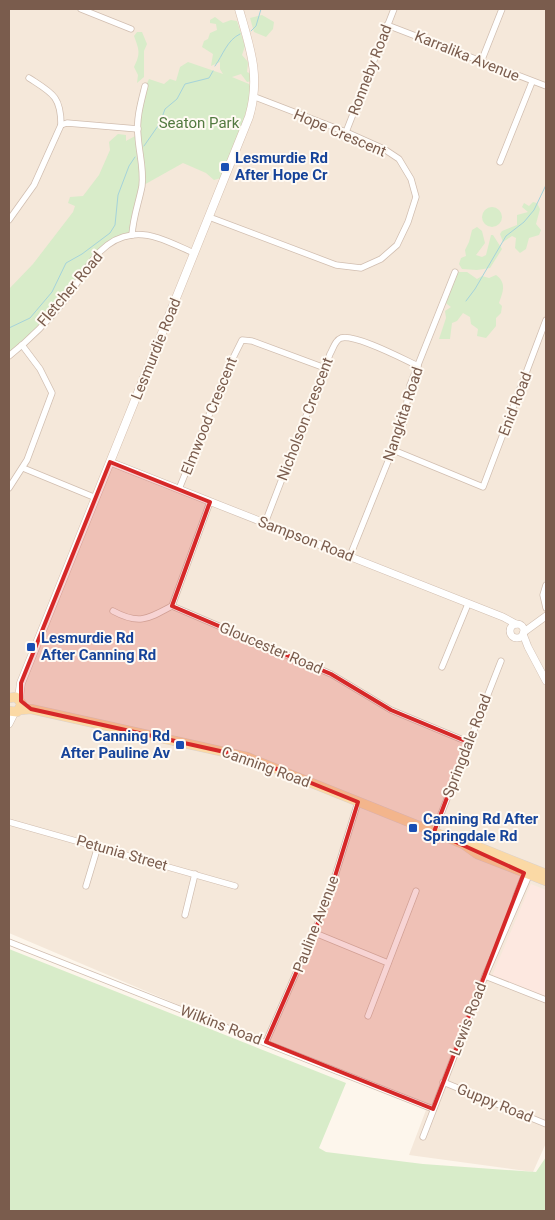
<svg xmlns="http://www.w3.org/2000/svg" width="555" height="1220" viewBox="0 0 555 1220" font-family="Roboto,sans-serif">
<rect width="100%" height="100%" fill="#fdf6ec"/>
<path fill="#f5e8da" d="M9,9H546V1143L533,1172L409,1155L426,1110L9,933Z"/>
<path fill="#fde8e0" d="M531,884L546,890V997L492,976Z"/>
<g fill="#d8ecc9">
<path d="M262,15L274,22L273,29L266,37L254,32L250,18Z"/>
<path d="M215,17L223,23L231,20L237,21L245,46L242,55L248,62L247,72L251,74L252,81L247,82L241,74L232,77L249,84L255,97L221,178L214,180L206,173L183,163L142,186L132,235C87,252 91,270 64,301C47,320 27,338 9,356V289L33,264L73,212L75,206L68,203L70,197L83,196L99,175L110,150L109,142L118,134L126,135V141L137,135V104L149,79L164,84L170,79L176,81L180,67L188,62L223,74L220,69V62L211,66L213,54L202,47L204,41L208,39L210,33L217,30L216,24L210,23V20Z"/>
<path d="M137,32H142L147,44L144,51V77L137,83L138,75L134,67C141,53 139,50 134,36Z"/>
<path d="M533,202L537,203L540,209L536,224L541,230L539,235L529,238L526,249L520,253L515,248L516,238L512,236L503,242L500,234L502,231L517,225V215L528,212L522,207L524,203L529,206Z"/>
<circle cx="492" cy="217" r="10"/>
<path d="M477,227L482,231L485,243L476,255L482,257L486,255L491,235H493L502,249L490,268L477,270L462,269L459,264L461,258L466,256L465,250L469,242L472,230Z"/>
<path d="M455,272H467L477,279L482,276L489,278L496,275C507,283 503,292 499,303L502,306L501,313L496,318V326L486,338L477,336L478,329L471,324L470,317L463,313L457,321L452,323L450,339H439L446,318L445,311L451,307L443,301Z"/>
<path d="M9,949L346,1083L319,1148L326,1152L423,1164L536,1172L546,1157V1211H9Z"/>
</g>
<g fill="none" stroke-linecap="round" stroke-linejoin="round">
<g stroke="#a5d3da" stroke-width="1">
<path d="M251,31L256,26L261,9"/>
<path d="M215,66C223,55 227,40 240,34"/>
<path d="M144,146L160,123L165,109L177,99L185,84L209,78L213,71"/>
<path d="M466,301L475,289L506,236L524,222L534,210L546,185"/>
<path d="M9,328L30,318L52,292L66,263L82,254L110,233L115,225L118,195L129,166L135,157"/>
</g>
<defs>
<g id="minor">
<path d="M81,9L131,29"/>
<path d="M387,25L546,86"/>
<path d="M481,62L502,9"/>
<path d="M29,78C52,93 61,96 61,125"/>
<path d="M346,132L394,9"/>
<path d="M500,162L532,82"/>
<path d="M209,217L336,265L361,268L381,259L397,245L408,222L416,197L411,179L399,159L384,149L346,132L255,97"/>
<path d="M9,220L34,185L61,125L67,123L138,129"/>
<path d="M132,235C133,217 139,202 142,186C144,168 139,153 138,136C136,119 141,102 145,86"/>
<path d="M9,356C29,340 50,319 66,299C84,275 98,239 132,235C153,232 175,245 194,253"/>
<path d="M393,450L483,487L546,320"/>
<path d="M23,468L96,498"/>
<path d="M9,488L27,460L52,393L40,369L22,345"/>
<path d="M179,489L229,366L242,340L252,341L325,368"/>
<path d="M210,502L172,606L331,674L391,710L468,742"/>
<path d="M265,523L330,354C333,349 335,340 341,338C356,334 403,359 418,366"/>
<path d="M350,556L403,424L410,385L455,272"/>
<path d="M546,585L543,595L546,608"/>
<path d="M113,611C139,625 148,619 172,606"/>
<path d="M442,667L468,604"/>
<path d="M9,822L235,886"/>
<path d="M434,832L501,661"/>
<path d="M86,886L98,846"/>
<path d="M516,901V896L526,871"/>
<path d="M185,915L195,874"/>
<path d="M315,933L388,963"/>
<path d="M9,942L433,1109"/>
<path d="M485,976L546,1000"/>
<path d="M368,1016L416,891"/>
<path d="M266,1042L327,902L358,802"/>
<path d="M443,1082L546,1124"/>
<path d="M423,1137L485,976L530,873"/>
</g>
<g id="tertiary">
<path d="M110,462L503,617L516,624"/>
<circle cx="517" cy="631" r="7"/>
<path d="M524,632L546,616"/>
<path d="M523,634L528,647L546,681"/>
<path d="M9,724L15,712"/>
</g>
<path id="secondary" d="M19,698L21,683L249,117C261,76 250,48 239,9"/>
<g id="primary">
<path d="M9,698L16,697L22,704L17,712L9,711"/>
<path d="M20,710L31,709L247,757L434,832L463,844L477,854L546,881"/>
<path d="M463,844H471L546,874"/>
</g>
</defs>
<use href="#minor" stroke="#d1beb0" stroke-width="7"/>
<use href="#tertiary" stroke="#d1beb0" stroke-width="8"/>
<use href="#secondary" stroke="#d6c0b0" stroke-width="9"/>
<use href="#primary" stroke="#dad1cd" stroke-width="10"/>
<use href="#minor" stroke="#fff" stroke-width="5.5"/>
<use href="#tertiary" stroke="#fff" stroke-width="7"/>
<use href="#secondary" stroke="#fff" stroke-width="8"/>
<use href="#primary" stroke="#fbd9a5" stroke-width="9"/>
</g>
<path fill="#d62828" fill-opacity="0.2" stroke="#d62828" stroke-width="4" stroke-linejoin="round" d="M110,462L210,502L172,606L331,674L391,710L468,742L434,832L524,873L433,1109L266,1042L327,902L358,802L247,757L31,709L21,701V683Z"/>
<g fill="#1a4fb4" stroke="#fffaf3" stroke-width="2">
<rect x="220" y="162" width="10" height="10" rx="2.5"/>
<rect x="26" y="642" width="10" height="10" rx="2.5"/>
<rect x="175" y="740" width="10" height="10" rx="2.5"/>
<rect x="408" y="823" width="10" height="10" rx="2.5"/>
</g>
<g text-anchor="middle" stroke-width="4" stroke-linejoin="round" paint-order="stroke">
<g font-size="15" fill="#7a5c4d" stroke="#fffaf3">
<text transform="translate(467 56) rotate(22)" y="5">Karralika Avenue</text>
<text transform="translate(370 70) rotate(-69)" y="5">Ronneby Road</text>
<text transform="translate(340 133) rotate(23)" y="5">Hope Crescent</text>
<text transform="translate(70 289) rotate(-50)" y="5">Fletcher Road</text>
<text transform="translate(156 349) rotate(-68)" y="5">Lesmurdie Road</text>
<text transform="translate(515 404) rotate(-69)" y="5">Enid Road</text>
<text transform="translate(403 414) rotate(-72)" y="5">Nangkita Road</text>
<text transform="translate(209 416) rotate(-68)" y="5">Elmwood Crescent</text>
<text transform="translate(305 419) rotate(-69)" y="5">Nicholson Crescent</text>
<text transform="translate(306 539) rotate(21)" y="5">Sampson Road</text>
<text transform="translate(271 648) rotate(23)" y="5">Gloucester Road</text>
<text transform="translate(467 746) rotate(-69)" y="5">Springdale Road</text>
<text transform="translate(266 767) rotate(20)" y="5">Canning Road</text>
<text transform="translate(122 853) rotate(16)" y="5">Petunia Street</text>
<text transform="translate(316 924) rotate(-69)" y="5">Pauline Avenue</text>
<text transform="translate(468 1019) rotate(-69)" y="5">Lewis Road</text>
<text transform="translate(221 1025) rotate(21)" y="5">Wilkins Road</text>
<text transform="translate(495 1103) rotate(22)" y="5">Guppy Road</text>
</g>
<g font-size="15" fill="#537a41" stroke="#fffaf3">
<text x="199" y="128">Seaton Park</text>
</g>
<g font-size="15" font-weight="bold" fill="#164399" stroke="#fffaf3" text-anchor="start">
<text x="235" y="163">Lesmurdie Rd<tspan x="235" dy="17">After Hope Cr</tspan></text>
<text x="41" y="643">Lesmurdie Rd<tspan x="41" dy="17">After Canning Rd</tspan></text>
<text x="170" y="741" text-anchor="end">Canning Rd<tspan x="170" dy="17">After Pauline Av</tspan></text>
<text x="423" y="824">Canning Rd After<tspan x="423" dy="17">Springdale Rd</tspan></text>
</g>
</g>
<rect width="555" height="1220" fill="none" stroke="#7a5c4d" stroke-width="20"/>
</svg>
